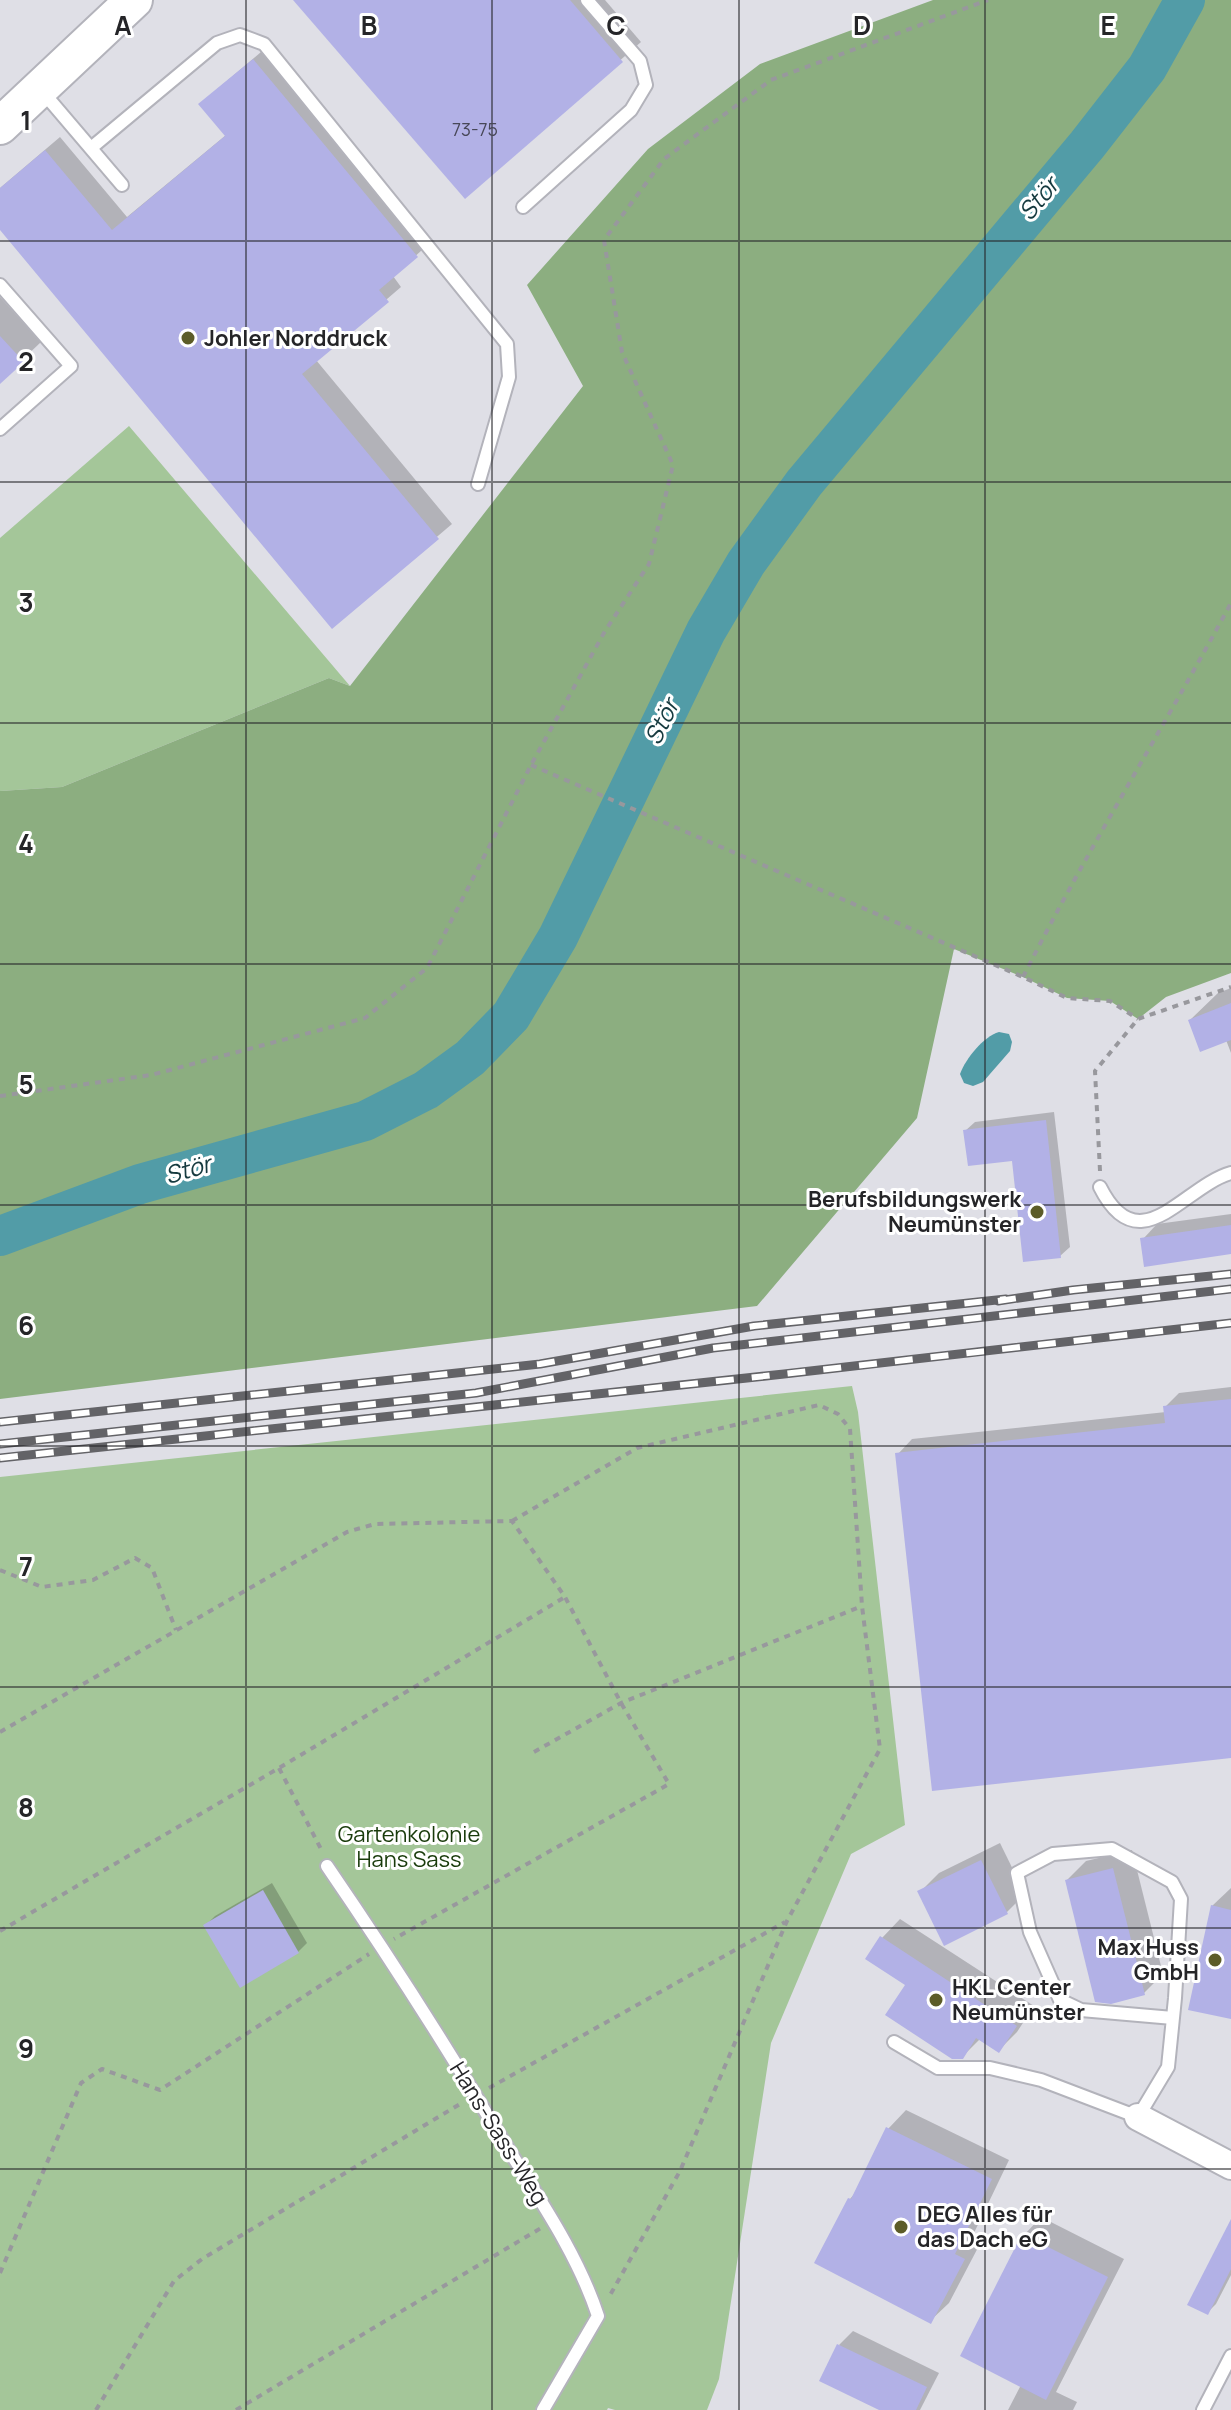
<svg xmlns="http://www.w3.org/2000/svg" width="1231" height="2410" viewBox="0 0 1231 2410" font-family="Manrope,sans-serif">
<rect width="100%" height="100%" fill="#dfdfe6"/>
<g fill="#a4c699">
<path d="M129,426L350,686L329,678L62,787L0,791V538Z"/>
<path d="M852,1386L858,1412L905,1825L851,1854L771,2043L719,2379L707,2410H615L608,2408L607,2410H0V1477Z"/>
</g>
<path fill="#8cae80" d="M933,0H1231V973L1166,997L1138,1019L1110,1001L1067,998L1023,977L954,949L917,1118L757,1306L0,1399V791L62,787L329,678L350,686L583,386L527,285L648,149L760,64Z"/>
<path fill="#529ca7" d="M999,1032L1009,1034L1012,1042L1010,1051L983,1082L973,1086L964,1083L960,1074C966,1058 983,1037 999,1032Z"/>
<g fill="#0003">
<path d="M295,0H605L641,42L465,196Z"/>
<path d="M268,46L431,242L393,276L401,287L316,360L452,524L332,626L0,227V188L60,137L127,217L226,135L215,91Z"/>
<path d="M0,297L41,342L0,381Z"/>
<path d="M1231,988V1053L1226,1040L1190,1020L1218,993Z"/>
<path d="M1054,1112L1070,1247L1060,1256L1014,1159L965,1131L975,1122Z"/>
<path d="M1231,1214V1252L1143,1239L1157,1224Z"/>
<path d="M1231,1387V1756L898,1454L912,1439L1166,1412L1165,1407L1179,1393Z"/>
<path d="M1000,1843L1025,1894L1006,1913L920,1892L939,1873Z"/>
<path d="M1132,1850L1163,1974L1144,1993L1067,1880L1086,1861Z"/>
<path d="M272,1883L307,1943L298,1952L206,1925L215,1916Z"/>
<path d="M1231,1888V2017L1212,1906Z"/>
<path d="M900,1919L1034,2006L1017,2032L998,2051L980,2039L962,2057L908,1984L882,1938Z"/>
<path d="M906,2110L1009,2160L973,2235L982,2240L949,2303L930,2321L850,2199L856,2192L888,2129Z"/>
<path d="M1041,2217L1124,2259L1056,2392L1077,2402L1073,2410H1008L1021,2385L1024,2235Z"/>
<path d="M1231,2227V2275L1216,2304L1207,2313Z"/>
<path d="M853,2331L939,2373L920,2410H883L839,2345Z"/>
</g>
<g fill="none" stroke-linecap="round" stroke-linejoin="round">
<path stroke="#529ca7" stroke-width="40" d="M0,1236L140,1184L365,1121L426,1090L470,1058L511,1016L558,937L706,631L746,563L804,483L1087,145L1147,68L1185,0"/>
</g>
<g fill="#b2b1e6">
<path d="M293,0H570L623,62L465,199Z"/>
<path d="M253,59L418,257L379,290L389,302L302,374L439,539L332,629L0,230V188L45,150L112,230L225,136L198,104Z"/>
<path d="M0,336L24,362L0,384Z"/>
<path d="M1231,1003V1040L1200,1052L1188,1020Z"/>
<path d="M1046,1120L1061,1258L1023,1262L1012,1161L968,1166L963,1130Z"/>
<path d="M1231,1225V1254L1144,1267L1140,1238Z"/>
<path d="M1231,1399V1758L932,1791L895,1453L1165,1423L1163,1406Z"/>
<path d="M981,1860L1008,1914L944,1946L917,1891Z"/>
<path d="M1113,1868L1145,1995L1111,2004L1095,2002L1065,1880Z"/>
<path d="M263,1890L299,1953L240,1988L203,1925Z"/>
<path d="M1211,1905L1231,1910V2019L1188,2010Z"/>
<path d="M880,1936L1017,2026L999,2053L976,2038L963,2059H952L885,2015L905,1985L865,1959Z"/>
<path d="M886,2127L992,2179L955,2254L965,2259L931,2324L814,2263L848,2198L851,2199Z"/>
<path d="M1231,2219V2269L1208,2315L1187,2305Z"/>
<path d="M1022,2234L1108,2277L1046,2400L960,2356Z"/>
<path d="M837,2344L927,2387L916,2410H879L819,2381Z"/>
</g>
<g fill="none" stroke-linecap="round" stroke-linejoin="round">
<defs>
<g id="lane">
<path d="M42,91L122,185"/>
<path d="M91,148L217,43L240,35L264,44L507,344L509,377L478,484"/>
<path d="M523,207L631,110L646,85L640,61L587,0"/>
<path d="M0,285L71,366L0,429"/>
<path d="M1100,1187C1139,1265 1184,1186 1231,1173"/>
<path d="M327,1866C388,1955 446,2046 502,2139C537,2196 577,2252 598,2316L543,2410"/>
<path d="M894,2042L938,2068H990L1041,2080L1138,2117L1168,2067L1175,1998L1181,1899L1172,1882L1112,1849L1053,1854L1017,1873L1030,1932L1060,2000L1081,2010L1173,2018"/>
<path d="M1203,2410L1231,2356"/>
</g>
<path id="street" d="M1138,2117L1231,2166"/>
<path id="secondary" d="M0,126L134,0"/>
</defs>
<use href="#lane" stroke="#b3b3bb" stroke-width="16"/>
<use href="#street" stroke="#b3b3bb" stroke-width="30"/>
<use href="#secondary" stroke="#b3b3bb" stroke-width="40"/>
<g stroke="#98989d" stroke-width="4" stroke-dasharray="6 6" stroke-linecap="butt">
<path d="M531,765L1023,977L1067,998L1110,1001L1138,1019"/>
<path d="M1023,977C1087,850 1163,729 1231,603"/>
<path d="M0,1096L151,1075L365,1018L427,968L531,765L605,631L649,564L673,465L622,352L604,240L664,159L771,80L988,0"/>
<path d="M1100,1171L1095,1071L1138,1019L1231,987"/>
<path d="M512,1521L637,1448L819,1405L838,1414L850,1429L862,1606L880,1749L787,1921L680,2171L609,2297"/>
<path d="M0,1570L42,1587L93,1580L135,1558L152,1568L176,1630"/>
<path d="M0,1732L347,1532L375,1524L512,1521L565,1597L621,1703L669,1784L394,1939"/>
<path d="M534,1752L621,1703L862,1606"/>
<path d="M279,1768L322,1851"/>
<path d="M0,1931L279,1768L565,1597"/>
<path d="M489,2088L785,1922"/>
<path d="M0,2273L81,2083L102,2069L160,2090L369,1954"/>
<path d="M96,2410L174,2281L202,2259L460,2104"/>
<path d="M236,2410L541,2228"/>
</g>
<use href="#lane" stroke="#fff" stroke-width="12"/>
<use href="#street" stroke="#fff" stroke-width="26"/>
<use href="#secondary" stroke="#fff" stroke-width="36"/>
<defs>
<g id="rail">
<path d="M998,1301L1073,1290L1231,1274"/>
<path d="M0,1422L540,1364L754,1326L1006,1299"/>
<path d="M0,1444L476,1393L713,1348L1231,1289"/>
<path d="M0,1458L784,1374L1231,1323"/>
</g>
</defs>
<use href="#rail" stroke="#636367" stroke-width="9"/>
<use href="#rail" stroke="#fff" stroke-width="6" stroke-dasharray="18" stroke-linecap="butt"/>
</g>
<path fill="none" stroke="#252528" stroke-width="2" stroke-opacity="0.55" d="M246,0V2410M492,0V2410M739,0V2410M985,0V2410M0,241H1231M0,482H1231M0,723H1231M0,964H1231M0,1205H1231M0,1446H1231M0,1687H1231M0,1928H1231M0,2169H1231"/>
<g fill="#5c5c28" stroke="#fff" stroke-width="3">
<circle cx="188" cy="338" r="8"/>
<circle cx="1037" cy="1212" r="8"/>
<circle cx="1215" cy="1960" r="8"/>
<circle cx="936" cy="2000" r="8"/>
<circle cx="901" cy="2227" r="8"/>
</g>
<g text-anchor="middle" stroke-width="6" stroke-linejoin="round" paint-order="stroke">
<g font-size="18" fill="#484858">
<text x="475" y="136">73-75</text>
</g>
<g font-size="22" font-weight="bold" fill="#252528" stroke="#fff" text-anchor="start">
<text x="204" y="346">Johler Norddruck</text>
<text x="1021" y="1207" text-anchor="end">Berufsbildungswerk<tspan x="1021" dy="25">Neumünster</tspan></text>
<text x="1199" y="1955" text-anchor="end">Max Huss<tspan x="1199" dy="25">GmbH</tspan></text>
<text x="952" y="1995">HKL Center<tspan x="952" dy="25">Neumünster</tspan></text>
<text x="917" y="2222">DEG Alles für<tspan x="917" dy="25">das Dach eG</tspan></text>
</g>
<g font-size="22" fill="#193b0b" stroke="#fff">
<text x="409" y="1842">Gartenkolonie<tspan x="409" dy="25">Hans Sass</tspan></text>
</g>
<g font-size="22" fill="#252528" stroke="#fff">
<text transform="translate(499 2133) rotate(58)" y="8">Hans-Sass-Weg</text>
</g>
<g font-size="24" font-style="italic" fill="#163a3f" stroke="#fff">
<text transform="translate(1039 199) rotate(-50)" y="8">Stör</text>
<text transform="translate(662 722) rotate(-64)" y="8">Stör</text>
<text transform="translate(188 1170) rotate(-16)" y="8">Stör</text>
</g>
</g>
<g font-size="26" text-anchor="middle" font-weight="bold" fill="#252528" stroke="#fff" stroke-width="6" stroke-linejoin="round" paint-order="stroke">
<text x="123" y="35">A</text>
<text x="369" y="35">B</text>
<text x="616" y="35">C</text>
<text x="862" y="35">D</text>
<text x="1108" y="35">E</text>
<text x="26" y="130">1</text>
<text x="26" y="371">2</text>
<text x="26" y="612">3</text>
<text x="26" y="853">4</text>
<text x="26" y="1094">5</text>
<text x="26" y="1335">6</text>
<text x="26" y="1576">7</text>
<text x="26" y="1817">8</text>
<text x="26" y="2058">9</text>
</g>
</svg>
